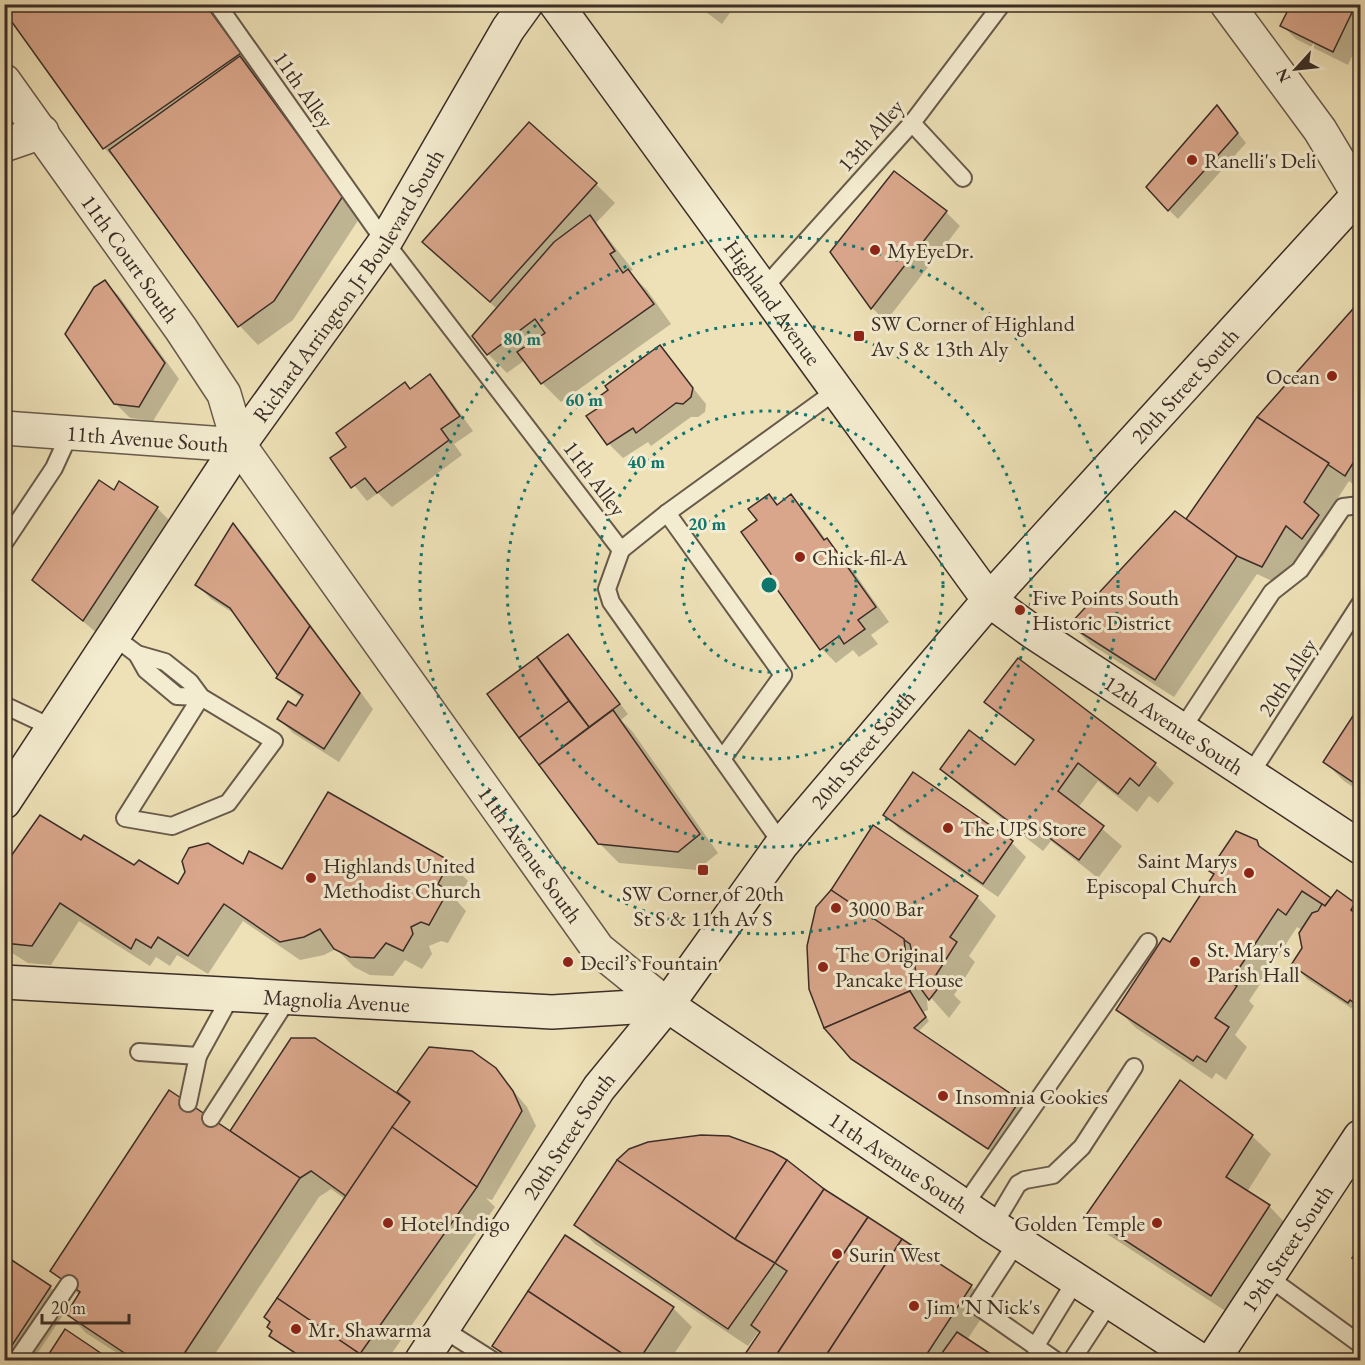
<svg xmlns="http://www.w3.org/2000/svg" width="1365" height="1365" viewBox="0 0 1365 1365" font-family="'EB Garamond',serif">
<rect width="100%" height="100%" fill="#eee1b7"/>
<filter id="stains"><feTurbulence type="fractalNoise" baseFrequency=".00333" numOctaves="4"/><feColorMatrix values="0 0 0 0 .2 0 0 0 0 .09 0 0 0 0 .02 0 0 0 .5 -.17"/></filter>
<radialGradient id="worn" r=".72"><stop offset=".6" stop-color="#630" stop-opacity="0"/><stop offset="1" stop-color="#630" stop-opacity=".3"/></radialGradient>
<g fill="#0003">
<path d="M4,4H209L258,73L256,74L361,216L293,320L258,345L240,326L123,167L104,148L4,8Z"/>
<path d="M695,4H736L722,24Z"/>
<path d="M1286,4H1360V39L1348,65L1296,39L1282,25L1291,7Z"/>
<path d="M1217,107L1246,143L1178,219L1169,210Z"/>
<path d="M596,184L615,203L596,223L633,270L629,272L647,290L671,324L561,402L542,383L525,360L507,373L488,354L497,309L443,260Z"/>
<path d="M946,212L960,226L886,321L872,308L832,252Z"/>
<path d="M104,282L119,296L179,379L153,421L130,418L115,403Z"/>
<path d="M1360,304V490L1349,481L1323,521L1337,535L1322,557L1306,544L1281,585L1257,574L1174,697L1090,644L1072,625L1186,521L1258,418Z"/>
<path d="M660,347L706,404L705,412L698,417H691L651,446L648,442L623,458L609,444L600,408L610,390Z"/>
<path d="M430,376L444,391L473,431L454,444L462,455L392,507L378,493L367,501L332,458Z"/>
<path d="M120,483L157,508L172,523L98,634L34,580Z"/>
<path d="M769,496L779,505L791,496L805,511L826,540L841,554L889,622L871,635L878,644L859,657L853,650L836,663L822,649L773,574L759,521Z"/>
<path d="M234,525L247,539L373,709L339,762L293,733L279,719L297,708L303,699L278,678L280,676L238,616L211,599L196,584Z"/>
<path d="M568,636L628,714L621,720L632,731L718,853L697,870L619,863L599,843L489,694Z"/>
<path d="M986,702L1155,764L1174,783L1158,803L1149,796L1137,812L1098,781L1078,808L1122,846L1098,878L1051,841L1043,851L961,787L942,769L1015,767L1034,742Z"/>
<path d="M1360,708V792L1344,781L1325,762Z"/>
<path d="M885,814L1012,843L1026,857L998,897L899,829Z"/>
<path d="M874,827L977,897L996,916L969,956L975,962L954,995L961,1002L949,1018L926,992L928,1010L923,1012L929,1021L918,1032L1023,1105L993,1152L857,1063L832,891Z"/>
<path d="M1241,833L1331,900L1354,904L1360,911V1014L1307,979L1293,964L1304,948L1302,930L1297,927L1249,1001L1254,1006L1235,1035L1247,1047L1226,1080L1216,1073L1212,1079L1136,1028L1118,1010L1170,944Z"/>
<path d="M81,842L179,886L243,867L283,871L449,862L468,881L457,901L466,911L448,943L441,941L429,946L432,954L422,969L405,960L393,976L370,975L354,967L336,949L324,955L300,960L243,921L208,974L177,955L170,966L156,957L150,966L79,921L51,965L28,963L4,948V868Z"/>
<path d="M495,1069L527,1107L536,1126L492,1200L486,1198L495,1207L387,1360H303L271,1336L345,1199L331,1189L319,1197L211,1360H128L86,1333L68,1314L80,1296L52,1271L230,1133L403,1099L399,1092Z"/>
<path d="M1252,1136L1271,1154L1247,1192L1269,1206L1287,1225L1230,1314L1107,1234L1088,1215Z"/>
<path d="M729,1137L823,1190L971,1286L990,1305L967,1340L998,1360H743L761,1333L759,1331L748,1346L595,1244L576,1225L648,1143L674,1138Z"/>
<path d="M4,1257L50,1287L69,1306L33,1360H4Z"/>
<path d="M673,1308L692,1327L670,1360H508L494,1346Z"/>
<path d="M65,1331L108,1360H46Z"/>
</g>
<g fill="#d9a68b" stroke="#3b2d27" stroke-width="1.5">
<path d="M4,4H205L241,53L103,149L4,11Z"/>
<path d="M1291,4H1356L1333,52L1280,26Z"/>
<path d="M240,56L343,196L274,301L238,327L109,150Z"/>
<path d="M1217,105L1238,133L1168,211L1146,187Z"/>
<path d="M529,122L597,183L490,302L422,242Z"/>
<path d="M894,171L947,211L871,309L830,252Z"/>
<path d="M590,215L615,251L610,254L623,273L628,269L654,304L541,384L517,352L545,333L535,319L487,355L472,336L554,242Z"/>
<path d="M105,280L165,363L139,407L114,404L65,334L94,287Z"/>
<path d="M1360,301V452L1345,476L1257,417Z"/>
<path d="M660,345L693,388L691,397L683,404L676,403L636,433L633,428L607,445L586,416L598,408L593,401L608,390L605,386Z"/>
<path d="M430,374L460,416L441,429L449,440L377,493L365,478L351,488L330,458L346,447L336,433L405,382L410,389Z"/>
<path d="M1257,417L1329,463L1304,502L1319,515L1302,539L1286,526L1262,567L1237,556L1186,519Z"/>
<path d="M99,480L114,490L119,481L158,507L83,621L32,580Z"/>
<path d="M769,494L777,505L791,494L824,540L827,538L876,607L858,620L865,629L844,644L839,636L820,650L769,578L771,574L741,532L757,520L748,509Z"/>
<path d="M1175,511L1237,556L1155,680L1069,625Z"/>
<path d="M233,523L310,626L278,676L230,608L195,585Z"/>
<path d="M310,626L360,693L324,749L277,719L288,701L296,706L303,695L276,678Z"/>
<path d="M568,634L620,704L589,727L537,657Z"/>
<path d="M537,657L569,701L519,738L487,694Z"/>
<path d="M1018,658L1156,763L1139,786L1130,778L1118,794L1078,763L1058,791L1104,826L1079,860L1031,824L1024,833L940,769L969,730L1015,765L1034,740L984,702Z"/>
<path d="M569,701L589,727L539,765L519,738Z"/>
<path d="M1360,705V787L1323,762Z"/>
<path d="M613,710L700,834L678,852L598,844L539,765Z"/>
<path d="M913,772L1013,841L983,884L883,815Z"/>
<path d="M328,792L450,861L438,884L448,891L429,925L421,922L411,927L413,934L403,951L386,943L374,958L350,957L334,949L320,929L304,937L280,942L224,904L188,956L158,937L151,948L136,939L131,949L60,903L32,946L4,943V866L40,815L81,840L84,835L134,865L139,860L178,884L185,872L182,861L189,848L208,843L243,864L249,851L282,869Z"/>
<path d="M873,825L978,896L950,937L957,942L936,975L943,982L929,1000L919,986L910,944L831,890Z"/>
<path d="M1236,831L1257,840L1259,846L1331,898L1325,906L1302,891L1286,915L1278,909L1230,982L1237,986L1215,1018L1229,1027L1206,1062L1197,1056L1193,1061L1116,1010L1163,938L1170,942L1214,874L1209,871Z"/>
<path d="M831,890L904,939L910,991L824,1028L809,989L807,946L816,907Z"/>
<path d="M1337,890L1355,903L1351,910L1360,917V1007L1350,1000L1348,1003L1291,965L1302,948L1299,933L1312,913L1318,911L1322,904L1325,906Z"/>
<path d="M910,991L926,1017L914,1028L1020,1100L988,1149L851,1059L824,1028Z"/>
<path d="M291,1038H315L410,1102L346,1196L311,1171L300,1178L230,1131Z"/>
<path d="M429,1047L472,1051L496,1068L513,1091L522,1111L477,1187L392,1127L410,1102L397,1092Z"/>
<path d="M1180,1080L1253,1135L1226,1177L1270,1205L1211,1296L1086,1215Z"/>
<path d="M169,1090L300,1178L180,1360H135L66,1314L80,1292L50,1271Z"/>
<path d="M392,1127L477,1187L360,1354L277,1298Z"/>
<path d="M701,1135L729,1136L773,1152L787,1160L735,1239L617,1160L629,1149L648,1142Z"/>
<path d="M617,1160L735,1239L775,1263L728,1329L574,1225Z"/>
<path d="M787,1160L824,1189L775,1263L735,1239Z"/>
<path d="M824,1189L868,1217L773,1360L760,1357L758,1360H741L760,1332L751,1325L787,1271L775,1263Z"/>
<path d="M868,1217L902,1239L823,1360H773Z"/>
<path d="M565,1235L674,1307L639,1360H632L528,1291Z"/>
<path d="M902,1239L972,1285L923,1360H823Z"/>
<path d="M1360,1245V1263L1352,1258Z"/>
<path d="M4,1255L51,1286L5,1356H4Z"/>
<path d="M528,1291L632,1360H513L492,1346Z"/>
<path d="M277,1298L360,1354L356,1360H306L269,1336L272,1331L267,1327L270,1322L264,1317Z"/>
<path d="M65,1329L111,1360H45Z"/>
<path d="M957,1332L1000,1360H937Z"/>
</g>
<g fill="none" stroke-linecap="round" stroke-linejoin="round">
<defs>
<g id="lane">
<path d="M217,4L385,242L621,550L607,589L611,602L782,844"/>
<path d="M912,123L963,178"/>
<path d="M763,289L912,123L1002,4"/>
<path d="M667,513L783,675L722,759"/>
<path d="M4,543L54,468L70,433"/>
<path d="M621,550L667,513L837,390"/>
<path d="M113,636L137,654L165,662L190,682L201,697L274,741L228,803L172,826L125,818L201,697"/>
<path d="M137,654L146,670L177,696L201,697"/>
<path d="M4,705L53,728"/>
<path d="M1182,729L1272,592L1300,570L1343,507L1360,505"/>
<path d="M1251,773L1360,604"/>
<path d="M139,1052L198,1056L232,994"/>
<path d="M188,1103L198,1056"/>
<path d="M211,1118L289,997"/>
<path d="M964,1206L1148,942"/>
<path d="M993,1226L1018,1184L1025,1180L1053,1175L1082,1147L1134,1067"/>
<path d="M1017,1242L976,1305L1055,1360"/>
<path d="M1268,1277L1360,1344"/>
<path d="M443,1329L492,1360"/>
<path d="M1035,1347L1076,1280"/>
<path d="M17,1360L69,1284"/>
<path d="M1072,1360L1110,1302"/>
</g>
<g id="street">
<path d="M1227,4L1320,130L1360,197"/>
<path id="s1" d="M4,81L181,329L224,394L239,445"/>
<path d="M4,145L42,132"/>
<path id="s2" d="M4,428L239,445L598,949L667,1005"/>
</g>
<g id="secondary">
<path id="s3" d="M556,4L989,600L1033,632L1360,847"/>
<path id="s4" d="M4,802L239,445L385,242L508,29L526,4"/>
<path id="s5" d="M4,982L552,1012L667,1005"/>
<path id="s6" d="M667,1005L993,1226L1200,1360"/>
<path id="s7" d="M422,1360L599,1088L667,1005L782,844L989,600L1358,195L1360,184"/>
<path id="s8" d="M1213,1360L1360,1137"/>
</g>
</defs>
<use href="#lane" stroke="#685a4b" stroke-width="20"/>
<use href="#street" stroke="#685a4b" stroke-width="36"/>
<use href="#secondary" stroke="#3b2d27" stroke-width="36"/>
<use href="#lane" stroke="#f4ecd0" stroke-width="16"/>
<use href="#street" stroke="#f4ecd0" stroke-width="33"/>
<use href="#secondary" stroke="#f4ecd0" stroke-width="33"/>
</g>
<g fill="none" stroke="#0f766e" stroke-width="3" stroke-dasharray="3 6">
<circle cx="769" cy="585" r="87"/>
<circle cx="769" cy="585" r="174"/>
<circle cx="769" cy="585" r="262"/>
<circle cx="769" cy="585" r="349"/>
</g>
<g fill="#8f2418" stroke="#f4ecd0" stroke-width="2">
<circle cx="1192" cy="160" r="6"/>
<circle cx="875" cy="250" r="6"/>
<rect x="853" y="330" width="12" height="12" rx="3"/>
<circle cx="1332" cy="376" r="6"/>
<circle cx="800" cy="557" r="6"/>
<circle cx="1020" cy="610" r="6"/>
<circle cx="948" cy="828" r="6"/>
<rect x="697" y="864" width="12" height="12" rx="3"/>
<circle cx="1249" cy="873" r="6"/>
<circle cx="311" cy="878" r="6"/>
<circle cx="836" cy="908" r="6"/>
<circle cx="568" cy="962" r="6"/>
<circle cx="1195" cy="962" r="6"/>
<circle cx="823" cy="967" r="6"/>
<circle cx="943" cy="1096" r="6"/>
<circle cx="388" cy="1223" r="6"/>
<circle cx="1157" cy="1223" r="6"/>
<circle cx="837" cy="1254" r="6"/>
<circle cx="914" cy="1306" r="6"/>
<circle cx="296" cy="1329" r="6"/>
</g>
<g text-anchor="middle" stroke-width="6" stroke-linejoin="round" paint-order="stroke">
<g font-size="22" fill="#3b2d27" stroke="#f4ecd0">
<text transform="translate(304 89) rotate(55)" y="8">11th Alley</text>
<text transform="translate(870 135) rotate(-49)" y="8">13th Alley</text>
<text dy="8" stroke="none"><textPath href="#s1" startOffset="218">11th Court South</textPath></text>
<text dy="8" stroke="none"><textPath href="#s4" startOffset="621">Richard Arrington Jr Boulevard South</textPath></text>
<text dy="8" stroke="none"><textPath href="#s3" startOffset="369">Highland Avenue</textPath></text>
<text dy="8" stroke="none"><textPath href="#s7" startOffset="1240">20th Street South</textPath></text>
<text dy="8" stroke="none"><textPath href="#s2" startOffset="144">11th Avenue South</textPath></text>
<text transform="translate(595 478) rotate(53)" y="8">11th Alley</text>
<text transform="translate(1287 677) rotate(-57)" y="8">20th Alley</text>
<text dy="8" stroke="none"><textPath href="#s3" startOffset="960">12th Avenue South</textPath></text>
<text dy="8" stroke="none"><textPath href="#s7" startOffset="754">20th Street South</textPath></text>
<text dy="8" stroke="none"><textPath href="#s2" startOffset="738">11th Avenue South</textPath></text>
<text dy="8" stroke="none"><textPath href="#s5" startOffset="333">Magnolia Avenue</textPath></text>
<text dy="8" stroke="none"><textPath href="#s7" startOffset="268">20th Street South</textPath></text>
<text dy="8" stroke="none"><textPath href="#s6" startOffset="280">11th Avenue South</textPath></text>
<text dy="8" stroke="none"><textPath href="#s8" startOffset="134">19th Street South</textPath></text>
</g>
<g font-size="22" fill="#3b2d27" stroke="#f4ecd0" text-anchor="start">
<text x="1204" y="168">Ranelli's Deli</text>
<text x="887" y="258">MyEyeDr.</text>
<text x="871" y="331">SW Corner of Highland<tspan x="871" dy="25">Av S &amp; 13th Aly</tspan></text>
<text x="1320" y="384" text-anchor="end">Ocean</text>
<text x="812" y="565">Chick-fil-A</text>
<text x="1032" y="605">Five Points South<tspan x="1032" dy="25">Historic District</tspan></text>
<text x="960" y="836">The UPS Store</text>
<text x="1237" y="868" text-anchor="end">Saint Marys<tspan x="1237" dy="25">Episcopal Church</tspan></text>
<text x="323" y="873">Highlands United<tspan x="323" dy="25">Methodist Church</tspan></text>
<text x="703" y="901" text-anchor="middle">SW Corner of 20th<tspan x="703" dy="25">St S &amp; 11th Av S</tspan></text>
<text x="848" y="916">3000 Bar</text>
<text x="1207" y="957">St. Mary's<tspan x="1207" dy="25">Parish Hall</tspan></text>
<text x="835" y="962">The Original<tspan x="835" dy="25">Pancake House</tspan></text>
<text x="580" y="970">Decil’s Fountain</text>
<text x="955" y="1104">Insomnia Cookies</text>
<text x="400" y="1231">Hotel Indigo</text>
<text x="1145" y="1231" text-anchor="end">Golden Temple</text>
<text x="849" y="1262">Surin West</text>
<text x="926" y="1314">Jim 'N Nick's</text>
<text x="308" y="1337">Mr. Shawarma</text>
</g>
</g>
<circle cx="769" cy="585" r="9" fill="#0f766e" stroke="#f4ecd0" stroke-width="3"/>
<g font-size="18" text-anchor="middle" font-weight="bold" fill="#0f766e" stroke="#f4ecd0" stroke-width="6" stroke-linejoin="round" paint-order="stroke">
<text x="522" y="345">80 m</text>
<text x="584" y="406">60 m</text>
<text x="646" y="468">40 m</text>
<text x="707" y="530">20 m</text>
</g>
<rect width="1365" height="1365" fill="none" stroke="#eee1b7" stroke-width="24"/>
<rect x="6" y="6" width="1353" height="1353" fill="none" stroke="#3b2d27" stroke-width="3"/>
<rect x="12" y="12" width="1341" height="1341" fill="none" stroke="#3b2d27" stroke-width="1.5"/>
<g transform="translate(1296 69) rotate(243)" stroke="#f4ecd0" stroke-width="4.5" paint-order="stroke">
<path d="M0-4.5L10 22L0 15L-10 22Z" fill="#3b2d27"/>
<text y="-9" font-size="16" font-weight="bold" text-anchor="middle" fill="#3b2d27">N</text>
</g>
<path d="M42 1314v9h87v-9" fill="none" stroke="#3b2d27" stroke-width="3"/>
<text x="51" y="1314" font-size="18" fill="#3b2d27" stroke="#f4ecd0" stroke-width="4.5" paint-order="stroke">20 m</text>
<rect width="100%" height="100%" filter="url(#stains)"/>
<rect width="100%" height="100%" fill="url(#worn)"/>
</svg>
